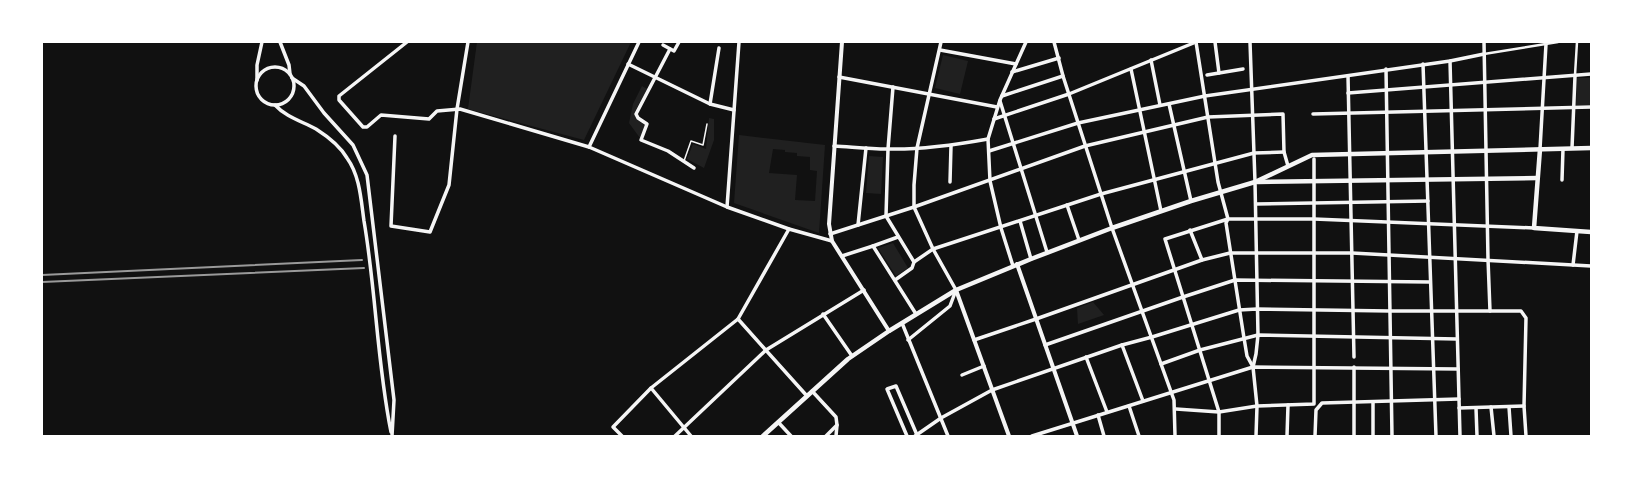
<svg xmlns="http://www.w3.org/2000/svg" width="1633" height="478" viewBox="0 0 1633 478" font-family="'Public Sans',sans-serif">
<rect width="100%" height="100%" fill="#111"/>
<g fill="#202020" fill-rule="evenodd">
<path d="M477,42H631L584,140L468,109Z"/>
<path d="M943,55L968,61L960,94L935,88Z"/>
<path d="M1577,78H1591V105H1576Z"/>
<path d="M642,86L647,89L634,113L636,119L645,125L640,138L629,123L633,104Z"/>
<path d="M709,118L714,119V140L704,168L687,159L693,144L706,149Z"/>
<path d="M739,135L825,145L819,233L734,203ZM773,149L785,150V152L797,153V156L810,157V170L817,171L815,201L795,200L797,175L769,173Z"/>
<path d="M869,156L883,157L881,194L866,193Z"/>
<path d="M893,243L908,268L896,276L878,248Z"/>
<path d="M1093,302L1104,315L1078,324L1077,308Z"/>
</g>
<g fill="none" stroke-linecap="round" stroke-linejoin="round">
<path stroke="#f5f5f5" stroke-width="1.5" d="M684,161L691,141L703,145L707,124"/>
<g stroke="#f5f5f5" stroke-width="2.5">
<path d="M1484,54L1558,42"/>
<path d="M1575,75L1577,42"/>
</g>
<g stroke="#f5f5f5" stroke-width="3.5">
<path d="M280,42L289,65L290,74"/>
<path d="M407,42L339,96V100L363,127H367L381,115L429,119L437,111L460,109L589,147L727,207L789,229L832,241"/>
<path d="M1054,42L1063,76L1112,228L1174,400L1175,436"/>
<path d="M1196,42L1218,182L1228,219L1226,223L1244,338L1247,356L1253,367L1257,406L1256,436"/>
<path d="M1215,42L1219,73L1243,69"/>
<path d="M1250,42L1255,182L1258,335L1256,354L1253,367"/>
<path d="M1484,42L1488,259L1490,311"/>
<path d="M663,45L674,51L679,42"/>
<path d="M670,49L636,114L638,118L647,124L641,140L668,151L694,168"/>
<path d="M940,50L1016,64"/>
<path d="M1151,60L1160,105"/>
<path d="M1450,61L1460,436"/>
<path d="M628,64L710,104L734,110"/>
<path d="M1423,64L1436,436"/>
<circle cx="275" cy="86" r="19"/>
<path d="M1131,69L1161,211"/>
<path d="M1386,69L1392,436"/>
<path d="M1012,72L1059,58"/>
<path d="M1207,75L1219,73"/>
<path d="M1348,76L1354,357"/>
<path d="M839,77L997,107"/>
<path d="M292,78L304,86L324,113L353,145L367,175L394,400L392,436"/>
<path d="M257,80V65L262,42"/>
<path d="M893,87L888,149L886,216L914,262"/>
<path d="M1348,93L1591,74"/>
<path d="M1002,96L1063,76"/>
<path d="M1000,101L1047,252"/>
<path d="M710,104L719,48"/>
<path d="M1169,104L1191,201"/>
<path d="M275,105C286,117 301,121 316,129C327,136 340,146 347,158C360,176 361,200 364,221C376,291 377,363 391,432"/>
<path d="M1313,114L1591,107"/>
<path d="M994,119L1069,94L1196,42"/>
<path d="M395,136L391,226L430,232L449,185L457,109L468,42"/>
<path d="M834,146C852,147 869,149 887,149C921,150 955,145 988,139"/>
<path d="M589,147L639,42"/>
<path d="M1572,148L1575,76"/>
<path d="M1540,149L1546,44"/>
<path d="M989,151L1078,123L1205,96L1450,61L1484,54"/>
<path d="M1562,180L1563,149"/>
<path d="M950,182L951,146"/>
<path d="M1256,204L1428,201"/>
<path d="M1067,205L1079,240"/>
<path d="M727,207L739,42"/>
<path d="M1020,221L1031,259"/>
<path d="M858,225L866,148"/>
<path d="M1190,230L1202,260"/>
<path d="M830,234L914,207L1085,146L1208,117L1283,114L1284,152L1288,166"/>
<path d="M873,246L898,237"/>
<path d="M842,256L873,246L916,314"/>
<path d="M1573,265L1577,231"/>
<path d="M1013,266L1001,228L990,181L988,139L1000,100L1026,42"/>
<path d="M895,280L912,268L914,262L933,249L1101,194L1254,153L1284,152"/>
<path d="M823,314L852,356"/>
<path d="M738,319L807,396"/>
<path d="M902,323L948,436"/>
<path d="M908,340L950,306L956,290L933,249L914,207V185L917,148L941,42"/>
<path d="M974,340L1036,319L1202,260L1230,253H1352L1591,266"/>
<path d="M1045,345L1183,297L1235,280L1430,282"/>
<path d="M1122,345L1143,401"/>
<path d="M1086,357L1107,412"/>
<path d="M1161,364L1200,350L1258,335L1457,339"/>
<path d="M1354,367V436"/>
<path d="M962,375L984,366"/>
<path d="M812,391L836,417L837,425L836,436"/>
<path d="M1373,402V436"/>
<path d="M1129,406L1139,436"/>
<path d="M1491,407L1494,436"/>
<path d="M1509,407L1511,436"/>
<path d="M1459,408L1524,406"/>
<path d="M1476,408L1477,436"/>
<path d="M1176,409L1219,412L1257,406L1314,404V159"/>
<path d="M1098,415L1104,436"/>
<path d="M778,422L791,436"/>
<path d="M622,436L613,427L651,388"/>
<path d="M675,436L766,350L864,290"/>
<path d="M691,436L651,388L738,319L789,229"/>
<path d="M826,436L837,425"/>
<path d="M907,436L887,389L896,386L917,435"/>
<path d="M915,436L941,418L992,390L1122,345L1152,337L1239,310L1257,309L1390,311H1521L1526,318L1524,406L1526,436"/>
<path d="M1032,436L1253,367L1458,369"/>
<path d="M1219,436V412L1165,239L1228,219H1314L1534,228"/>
<path d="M1287,436L1288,405"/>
<path d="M1315,436L1316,410L1322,403L1459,399"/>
</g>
<g stroke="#f5f5f5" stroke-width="4">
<path d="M842,42L829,224L832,241L889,331"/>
<path d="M1017,264L1077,436"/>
<path d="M956,290L1009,436"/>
</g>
<g stroke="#f5f5f5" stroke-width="4.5">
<path d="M1540,149L1534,228L1591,232"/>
<path d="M1257,182L1537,178"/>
<path d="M763,436L848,359L889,331L956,290L1031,259L1112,228L1191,201L1255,182L1312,155L1591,148"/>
</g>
<g stroke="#9a9a9a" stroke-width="2">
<path d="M42,275L362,260"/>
<path d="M42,282L364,268"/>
</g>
</g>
<rect width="1633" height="478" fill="none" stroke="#ffffff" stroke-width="86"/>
</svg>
